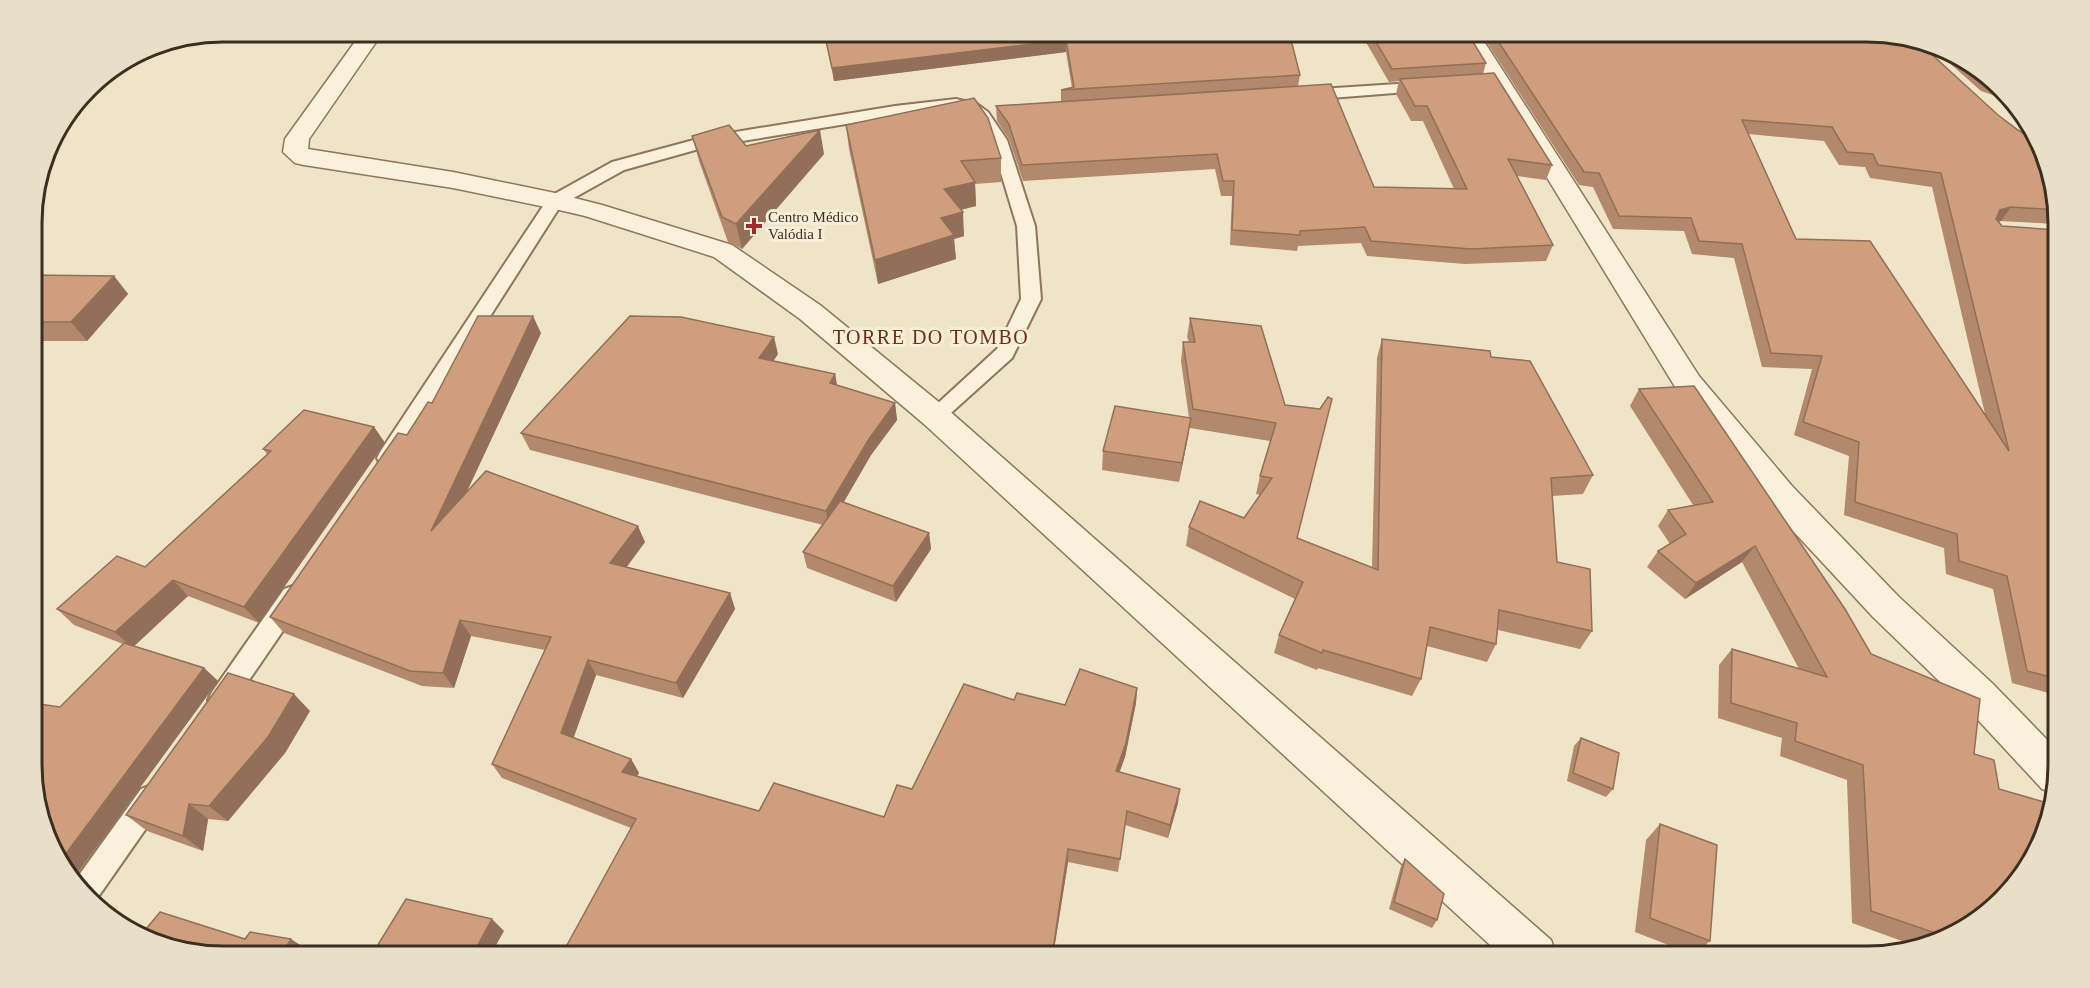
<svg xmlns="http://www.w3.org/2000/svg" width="2090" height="988" viewBox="0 0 2090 988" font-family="Georgia,serif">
<rect width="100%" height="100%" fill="#f0e4c8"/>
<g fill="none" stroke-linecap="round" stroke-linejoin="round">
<defs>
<g id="lane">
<path d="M1428,82L1433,84L1436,87L1433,90L1305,100L1297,95L1305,90Z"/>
<path d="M956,99L977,104L988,112L1007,140L1035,226L1041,299L1012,358L942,421L935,424L928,421L924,416L997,349L1021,299L1017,226L991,140L976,118L966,111L956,109L895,116L706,147L624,170L561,205L396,464L388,466L380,464L377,458L380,452L549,197L612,162L705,137L895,106Z"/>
<path d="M293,586L302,589L305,596L302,603L230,708L221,711L212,708L208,700L212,692L284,589Z"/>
<path d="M151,785L161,789L165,798L161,807L96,900L74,882L141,789Z"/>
</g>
<g id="street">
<path d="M362,32H383L309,139L308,149L453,172L555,193L602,205L732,245L820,305L946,408L1551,940L1557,956H1502L924,424L800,319L714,257L585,216L555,209L453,188L304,165L295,163L283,152L285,139Z"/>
<path d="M1458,32H1478L1699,376L1792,486L1899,597L1992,683L2058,751V766L2053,793L2042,789L1966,707L1873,617L1768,504L1677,390Z"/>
</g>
</defs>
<use href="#lane" stroke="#8d765c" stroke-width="4"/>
<use href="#street" stroke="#8d765c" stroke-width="3"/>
<use href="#lane" fill="#faf1dc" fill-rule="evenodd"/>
<use href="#street" fill="#faf1dc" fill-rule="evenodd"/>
</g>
<g fill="#b2896c" fill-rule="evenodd">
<path d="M824,32H1289L1300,75L1298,86L1374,187L1454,189L1423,121H1411L1396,94L1399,81L1389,82L1360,32H1467L1486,63L1483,74L1552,165L1546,180L1517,176L1553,245L1546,261L1465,264L1367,256L1361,243L1298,246L1297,251L1230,245L1232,196H1221L1215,169L1023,181L1009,139L997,121L996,106L1061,102V90L1072,88L1066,52L834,81Z"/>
<path d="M1480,32H1867L2057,198V224L1999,221L2002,226L2057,230L2058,690L2052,694L2012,683L1993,589L1946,574L1944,548L1844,515L1849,456L1794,435L1812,369L1762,367L1734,258L1692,254L1684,231L1613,229L1593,187L1579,185ZM1748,134L1824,141L1839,165L1865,167L1870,178L1932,187L1985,414L1796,239Z"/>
<path d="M1928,44L1941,46L2013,102L1981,91Z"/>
<path d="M846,125L1001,158V182L975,184L976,206L961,210L964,236L954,239L956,259L878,284L849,149Z"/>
<path d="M692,136L746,146L824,154L742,249L728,242L699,161Z"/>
<path d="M32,275L114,276L128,294L87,341H32Z"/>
<path d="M1190,318L1261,326L1297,538L1372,567L1377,358L1382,339L1491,357L1593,475L1583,494L1552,496L1557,562L1592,631L1580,649L1498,630L1496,644L1487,662L1427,646L1421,679L1412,696L1318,668L1317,670L1274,653L1279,635L1295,599L1186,546L1189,527L1244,518L1260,495L1256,494L1260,476L1270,441L1190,428V425L1179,482L1102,470L1103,451L1189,418L1181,361L1183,342H1189L1187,337Z"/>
<path d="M541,333L466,493L645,542L626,567L730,593L735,609L683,698L596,675L573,738L631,759L639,773L637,776L759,811L884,817L912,789L1014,700L1065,705L1137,688L1136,703L1125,757L1119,772L1178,803L1168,838L1125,825L1118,872L1068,862L1054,950L1107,956H561L631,828L502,778L492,764L545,650L471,636L454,688L422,686L284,633L270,617L407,435L432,403Z"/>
<path d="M778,354L773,361L835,374L837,385L895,403L897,420L871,455L844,502L929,533L931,549L896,602L807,568L803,552L823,525L530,450L521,433Z"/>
<path d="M1639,389L1871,654L1974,754V924L1913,945L1852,923L1847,780L1780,756L1782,738L1718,718L1719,665L1732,649L1799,669L1742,562L1685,599L1647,567L1658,551L1670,544L1658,526L1668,510L1693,505L1630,406Z"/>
<path d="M374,427L385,443L259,623L188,596L134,646L204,668L218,681L71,882L60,707L123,644L74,625L57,609L145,567L267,454L263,449Z"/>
<path d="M310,711L285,753L228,821L208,819L203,851L147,831L126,815Z"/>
<path d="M1581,738L1613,789L1606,797L1567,781L1574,746Z"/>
<path d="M1660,824L1710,941L1694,955L1635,932L1646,840Z"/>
<path d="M1405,859L1437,920L1432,928L1389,909L1401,866Z"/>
</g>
<g fill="#916f58">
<path d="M1066,40V52L834,81L832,68Z"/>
<path d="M820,130L824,154L742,249L736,224Z"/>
<path d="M975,182L976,206L946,213L944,189Z"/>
<path d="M2011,207L2001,221L1990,224L2000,210Z"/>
<path d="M963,212L964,236L954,239L956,259L878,284L875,260L941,218Z"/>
<path d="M114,276L128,294L87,341L71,322Z"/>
<path d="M533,316L541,333L441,547L431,531Z"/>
<path d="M774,337L778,354L764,375L759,358Z"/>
<path d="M835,374L838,391L830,383Z"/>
<path d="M895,403L897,420L871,455L829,527L826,511L869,439Z"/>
<path d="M1191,418L1188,437L1179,482L1182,463Z"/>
<path d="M374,427L385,443L259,623L244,607Z"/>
<path d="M638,526L645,542L618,579L610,563Z"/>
<path d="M929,533L931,549L896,602L893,586Z"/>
<path d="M1755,546L1742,562L1685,599L1696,583Z"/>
<path d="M173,580L188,596L132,648L115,632Z"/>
<path d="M730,593L735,609L683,698L676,683Z"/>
<path d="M460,620L471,636L454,688L443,673Z"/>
<path d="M588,660L596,675L570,748L561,733Z"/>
<path d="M204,668L218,681L71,882L62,859Z"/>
<path d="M1137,688L1136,703L1125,757L1115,785L1116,771Z"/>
<path d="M294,694L310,711L285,753L228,821L209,806Z"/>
<path d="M631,759L639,773L631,786L622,772Z"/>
<path d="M1180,789L1178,803L1168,838L1170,825Z"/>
<path d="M189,804L208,819L203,851L183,836Z"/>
<path d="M1068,849V862L1053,956V950Z"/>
<path d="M492,919L504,931L490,956L474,952Z"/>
<path d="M291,939L308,950L304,956H281Z"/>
<path d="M660,946L667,956H656L655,955Z"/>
<path d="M883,946L886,956H879Z"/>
<path d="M629,947L636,956H624Z"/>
</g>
<g fill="#cf9f7d" stroke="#916f58" stroke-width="1.5" fill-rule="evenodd">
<path d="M824,32H1289L1300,75L1061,90L1074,87L1066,40L832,68Z"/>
<path d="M1370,32H1467L1486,63L1392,69Z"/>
<path d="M1492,32H1867L1917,41L1998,115L2018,130L2032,138L2057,198V210L2011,207L2000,210L1996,219L2002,226L2057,230L2058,679L2027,671L2007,576L1959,561L1957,534L1855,502L1859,442L1803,422L1822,356L1771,353L1742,244L1699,241L1691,218L1619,216L1599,173L1584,172ZM1742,120L1832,127L1847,152L1873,154L1878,165L1941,173L2009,451L1870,241L1796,239Z"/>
<path d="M1494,73L1552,165L1508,159L1553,245L1471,249L1371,241L1365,227L1300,231V235L1232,230L1234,181H1223L1217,154L1022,165L1009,124L996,106L1331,84L1374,187L1467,189L1427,106H1415L1400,79Z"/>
<path d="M974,98L988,118L1001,158L961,161L975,182L944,189L963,212L941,218L954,235L875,260L846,125Z"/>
<path d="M729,125L746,146L820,130L736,224L722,217L692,136Z"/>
<path d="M32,275L114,276L71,322H32Z"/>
<path d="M478,316H533L431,531L486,471L638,526L610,563L730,593L676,683L588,660L561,733L631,759L622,772L759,811L774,783L884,817L897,785L912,789L964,684L1014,700L1017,693L1065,705L1080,669L1137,688L1126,743L1116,771L1180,789L1170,825L1127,811L1120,859L1068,849L1053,950L1107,956H913L883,946L879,956H689L660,946L655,955L629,947L624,956H561L636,819L492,764L551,637L460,620L443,673L410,671L270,617L398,433L407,435L428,402L432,403Z"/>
<path d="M630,316L681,317L774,337L759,358L835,374L830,383L895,403L869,439L826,511L521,433Z"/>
<path d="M1190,318L1261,326L1285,405L1320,409L1328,397L1332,399L1297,538L1378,570L1382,339L1490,351L1491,357L1530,361L1593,475L1551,478L1557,562L1590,569L1592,631L1499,610L1496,644L1430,627L1421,679L1323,650L1322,653L1279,635L1303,582L1189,527L1200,501L1244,518L1272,478L1260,476L1276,423L1193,409L1183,342H1195Z"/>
<path d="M1694,386L1845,609L1871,654L1980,699L1974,754L1994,760L1999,789L2051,804L2044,839L2011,891L1974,924L1941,935L1871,911L1863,765L1795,741L1797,723L1731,703L1732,649L1827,677L1755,546L1696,583L1658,551L1686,534L1668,510L1713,502L1639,389Z"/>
<path d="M1115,406L1191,418L1182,463L1103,451Z"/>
<path d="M304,410L374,427L244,607L173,580L115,632L57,609L117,556L145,567L271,451L263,449Z"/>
<path d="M840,501L929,533L893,586L803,552Z"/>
<path d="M124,643L204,668L62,859L33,791V703L60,707Z"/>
<path d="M228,673L294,694L268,737L209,806L189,804L183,836L126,815Z"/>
<path d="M1581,738L1619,753L1613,789L1573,773Z"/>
<path d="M1660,824L1717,845L1710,941L1650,918Z"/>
<path d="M1405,859L1444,894L1437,920L1394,902Z"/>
<path d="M406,899L492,919L474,952L493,956H371Z"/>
<path d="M160,912L245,939L250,932L291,939L281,956L223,957L149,942L141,935Z"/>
</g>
<path fill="#9e2a2b" stroke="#f7eed8" stroke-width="2" d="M751 217h6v6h6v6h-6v6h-6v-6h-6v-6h6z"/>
<g text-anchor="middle" stroke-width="6" stroke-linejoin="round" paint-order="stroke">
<g font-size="15" fill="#3d2e20" stroke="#f7eed8" text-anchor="start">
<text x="768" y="222">Centro Médico<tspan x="768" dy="17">Valódia I</tspan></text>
</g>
<g font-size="20" letter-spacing="1.5" fill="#6b2e1e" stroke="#f7eed8">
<text x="931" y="344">TORRE DO TOMBO</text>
</g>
</g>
<path d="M0 0H2090V988H0ZM223 42H1867A181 181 0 0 1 2048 223V765A181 181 0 0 1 1867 946H223A181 181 0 0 1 42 765V223A181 181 0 0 1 223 42Z" fill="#e8dfc9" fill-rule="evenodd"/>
<path fill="none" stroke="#3d2e20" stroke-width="3" d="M223 42H1867A181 181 0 0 1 2048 223V765A181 181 0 0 1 1867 946H223A181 181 0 0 1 42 765V223A181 181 0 0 1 223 42Z"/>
</svg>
